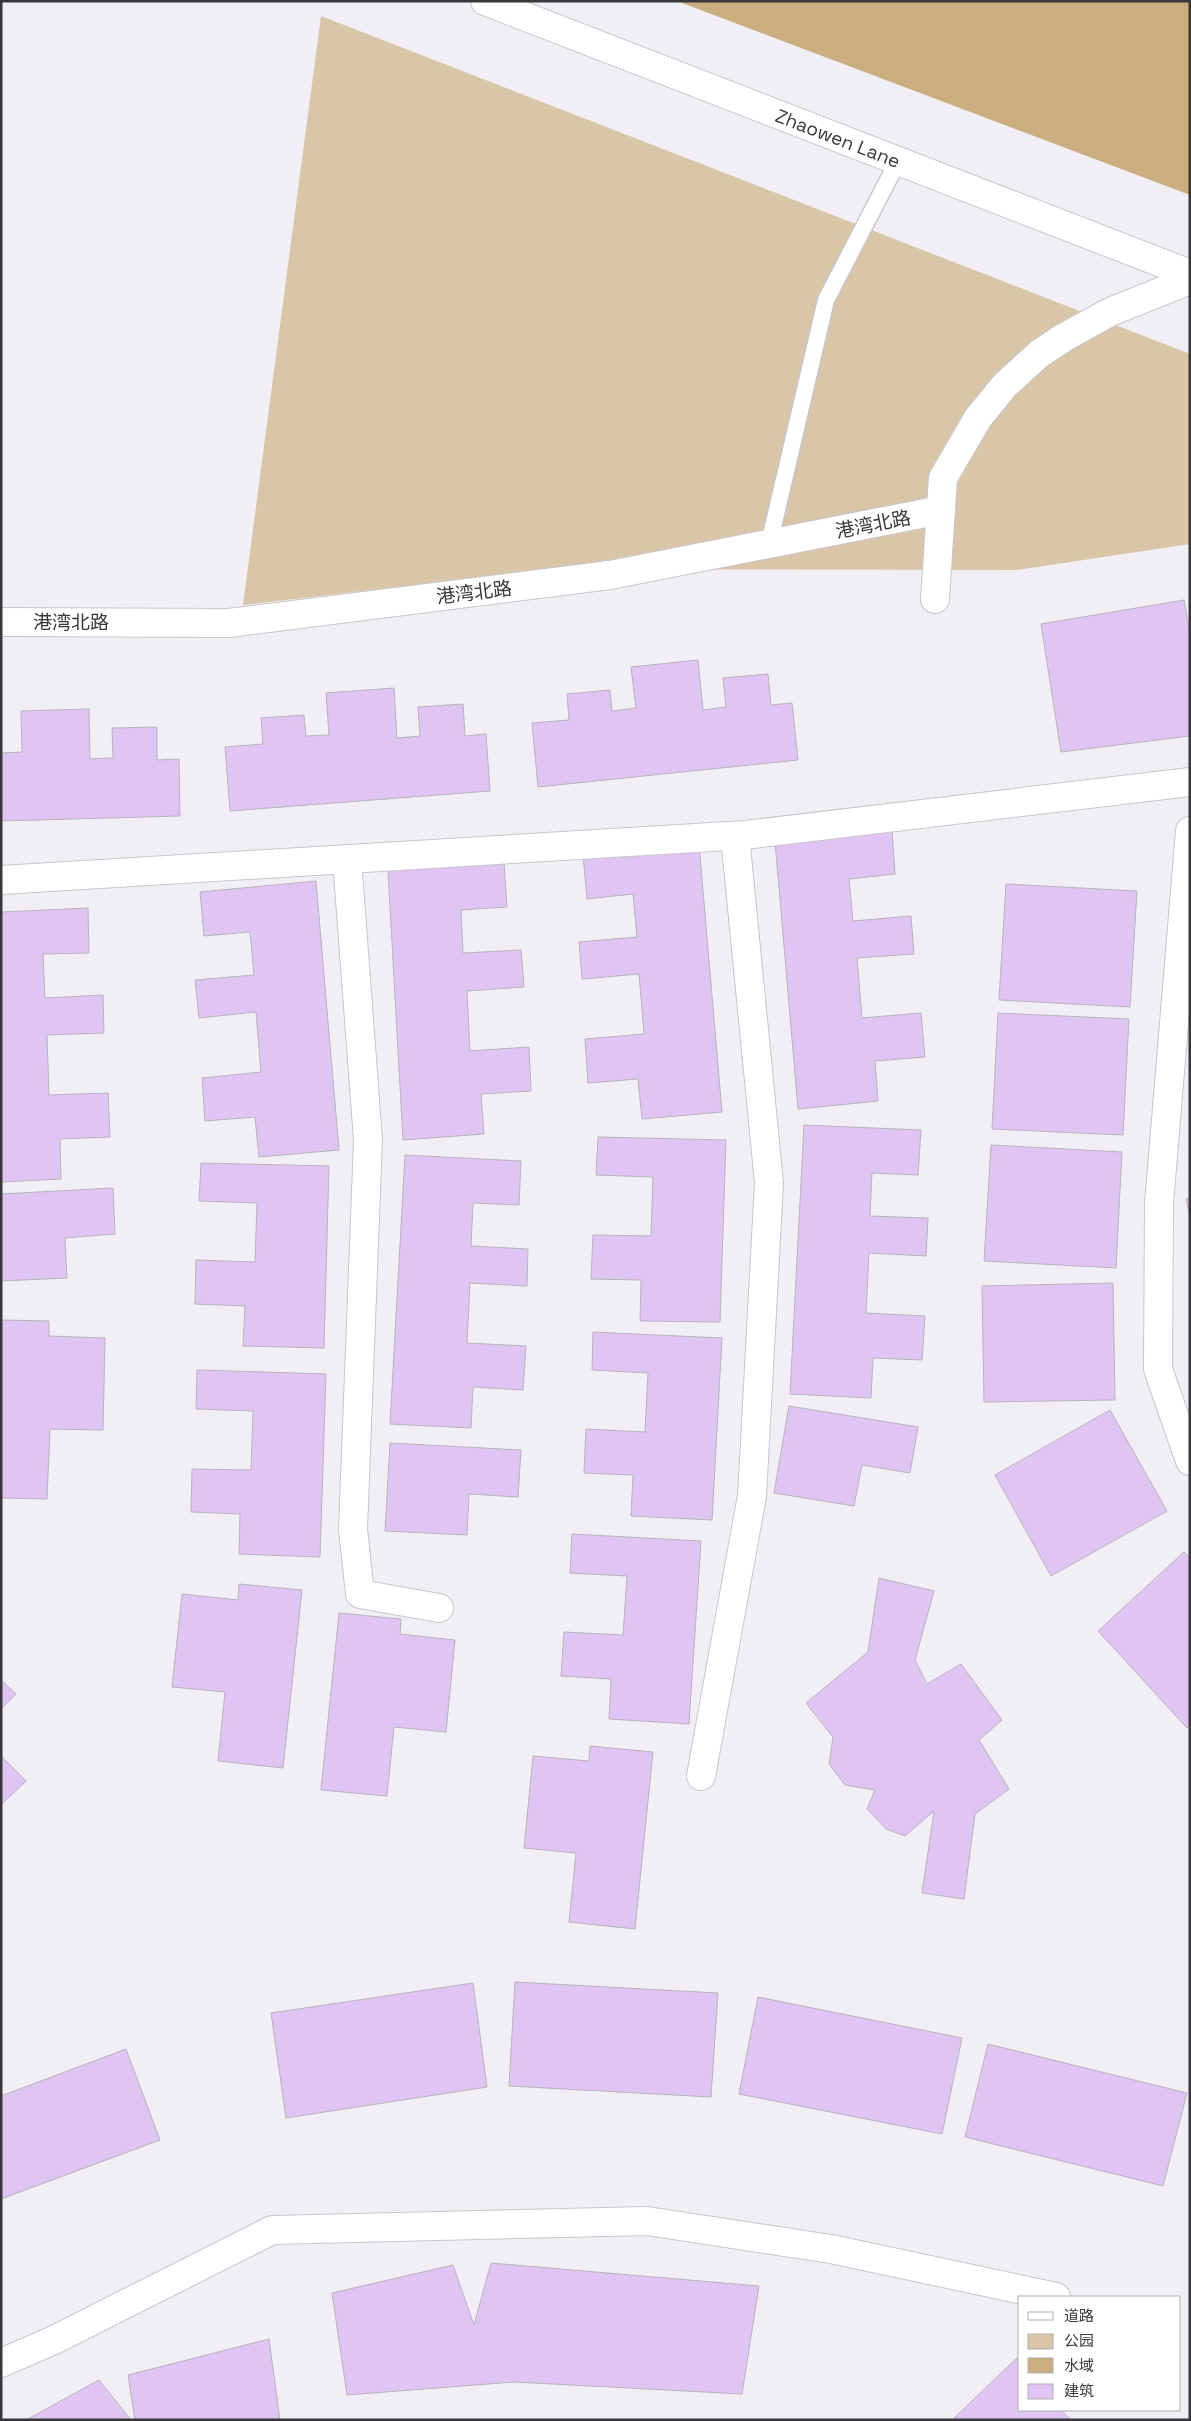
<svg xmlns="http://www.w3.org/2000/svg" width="1191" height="2421" viewBox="0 0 1191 2421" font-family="'Space Grotesk','Noto Sans SC',sans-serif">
<rect width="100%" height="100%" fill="#f2eef6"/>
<path fill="#d8c6a6" d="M321,16L1190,354V544L1017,570L550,569L243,605Z"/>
<path fill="#caae7f" d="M677,1H1190V195Z"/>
<g fill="#dfc4f4" stroke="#b7b3ba">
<path d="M1184,600L1190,634V736L1061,752L1041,624Z"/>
<path d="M698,660L703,710L726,707L723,678L768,674L771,705L792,703L798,760L538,787L532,723L569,720L567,694L610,690L612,711L636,708L631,667Z"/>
<path d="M394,688L397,738L420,736L418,707L463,704L465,736L486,734L490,791L230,811L225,747L263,744L261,718L304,715L306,736L329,735L326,693Z"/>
<path d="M89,709L90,759L113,758L112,728L157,727V760L179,759L180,816L1,821V753L22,752L21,711Z"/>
<path d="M892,830L895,874L849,879L853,921L911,916L914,954L857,958L862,1018L921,1013L925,1057L875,1061L878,1101L798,1109L775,841Z"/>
<path d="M699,844L722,1112L642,1119L638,1079L588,1083L585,1039L644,1034L639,974L582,979L579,942L637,937L633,894L587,899L583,854Z"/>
<path d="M504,863L507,907L461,910L463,953L521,950L524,987L467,991L470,1051L529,1047L531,1091L481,1094L484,1134L403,1140L388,871Z"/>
<path d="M316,881L339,1150L259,1157L255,1117L205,1121L202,1078L261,1072L256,1012L199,1018L195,980L254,975L250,932L204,936L200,892Z"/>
<path d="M1006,884L1137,891L1130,1007L999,1000Z"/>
<path d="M88,908L89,953L43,954L45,998L103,995L104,1033L47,1035L49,1095L108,1093L110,1137L60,1139L61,1179L1,1182V912Z"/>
<path d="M998,1013L1129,1019L1123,1135L992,1129Z"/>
<path d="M804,1125L921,1130L918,1175L872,1173L870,1216L928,1218L926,1256L869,1253L866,1313L925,1316L922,1360L873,1358L871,1398L790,1394Z"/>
<path d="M598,1137L726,1140L720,1322L640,1321L641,1280L591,1279L593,1235L651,1236L653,1177L596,1175Z"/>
<path d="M991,1145L1122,1152L1116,1268L984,1261Z"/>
<path d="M405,1155L521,1161L519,1205L473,1203L471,1246L528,1249L527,1286L470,1283L467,1343L526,1346L523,1390L473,1387L471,1428L390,1424Z"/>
<path d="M201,1163L329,1166L324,1348L243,1346L245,1306L195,1304L196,1260L255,1262L257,1203L199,1201Z"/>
<path d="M113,1188L115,1234L65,1238L67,1278L1,1281V1194Z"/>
<path d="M1190,1198V1216L1186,1199Z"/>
<path d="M1113,1283L1115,1400L984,1402L982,1286Z"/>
<path d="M1,1320L49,1321V1336L105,1338L103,1430L50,1429L47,1499L1,1498Z"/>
<path d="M593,1332L722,1338L712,1520L631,1516L633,1475L584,1473L586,1429L645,1432L648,1373L592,1370Z"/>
<path d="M197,1370L326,1374L320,1557L239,1554L240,1514L191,1512L192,1469L251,1470L253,1411L196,1409Z"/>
<path d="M789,1406L918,1427L910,1473L862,1465L854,1506L774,1493Z"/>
<path d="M1110,1410L1167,1511L1051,1576L995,1475Z"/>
<path d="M390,1443L521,1450L518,1497L469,1494L467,1535L385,1531Z"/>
<path d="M572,1534L701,1541L689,1724L609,1719L611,1679L561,1676L564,1632L623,1635L627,1576L570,1573Z"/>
<path d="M1184,1552L1190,1558V1725L1187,1728L1098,1631Z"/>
<path d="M879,1578L934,1591L915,1660L927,1684L961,1664L1002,1720L979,1740L1009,1789L975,1814L964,1899L922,1893L934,1811L905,1836L886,1829L867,1809L875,1790L845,1785L829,1764L833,1737L806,1703L868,1652Z"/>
<path d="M239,1584L302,1590L283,1768L218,1761L225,1692L172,1687L182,1594L238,1600Z"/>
<path d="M339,1613L401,1619L400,1634L455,1640L446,1732L394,1727L387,1796L321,1790Z"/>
<path d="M1,1680L16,1694L1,1709Z"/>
<path d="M590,1746L653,1752L635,1929L569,1922L576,1853L524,1848L533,1756L589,1761Z"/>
<path d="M1,1756L26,1781L1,1805Z"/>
<path d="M515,1982L718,1993L711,2097L509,2086Z"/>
<path d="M473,1983L487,2087L286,2118L271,2013Z"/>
<path d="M758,1997L962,2038L942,2134L739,2094Z"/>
<path d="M988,2044L1187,2093L1163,2186L965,2137Z"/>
<path d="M126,2049L160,2140L1,2199V2096Z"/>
<path d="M491,2263L759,2286L742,2394L514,2382L347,2395L332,2293L453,2265L474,2325Z"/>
<path d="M269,2339L280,2420H135L128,2375Z"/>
<path d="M1020,2355V2410H1061L1071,2420H952Z"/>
<path d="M99,2380L131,2420H26Z"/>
</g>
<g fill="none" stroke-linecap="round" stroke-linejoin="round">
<defs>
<path id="lane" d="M769,544L826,300L898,161"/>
<g id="street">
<path d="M485,1L1190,274"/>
<path d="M935,599L943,478L978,418L1005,385L1039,354L1063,338L1110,312L1190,280"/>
<path d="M1,622L229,623L610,575L941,510"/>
<path d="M1190,831L1159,1204L1158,1369L1190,1461"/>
<path d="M347,859L368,1140L353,1529L360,1594L439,1608"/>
<path d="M1,880L745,835L1190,782"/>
<path d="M701,1776L752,1496L769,1183L735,836"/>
<path d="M1,2363L54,2340L272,2230L647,2221L831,2249L1056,2297"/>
</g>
</defs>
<use href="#lane" stroke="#c9c5cc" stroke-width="19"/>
<use href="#street" stroke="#c9c5cc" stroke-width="30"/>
<use href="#lane" stroke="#fff" stroke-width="16"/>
<use href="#street" stroke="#fff" stroke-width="28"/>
</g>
<g text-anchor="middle" stroke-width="5" stroke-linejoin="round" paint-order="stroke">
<g font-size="19" fill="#38373a" stroke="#fff">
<text transform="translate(838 138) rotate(21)" y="7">Zhaowen Lane</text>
<text transform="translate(873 524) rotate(-11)" y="7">港湾北路</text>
<text transform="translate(474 592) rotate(-7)" y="7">港湾北路</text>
<text x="71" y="629">港湾北路</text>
</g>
</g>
<rect width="1191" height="2421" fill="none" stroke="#38373a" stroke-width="5"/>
<rect x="1018" y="2296" width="162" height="115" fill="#ffffff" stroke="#afafb0"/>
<rect x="1028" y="2312" width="25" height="8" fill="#ffffff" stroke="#afafb0"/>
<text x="1064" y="2321" font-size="15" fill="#38373a">道路</text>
<rect x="1028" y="2334" width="25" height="15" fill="#d8c6a6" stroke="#afafb0"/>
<text x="1064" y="2346" font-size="15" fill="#38373a">公园</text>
<rect x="1028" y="2358" width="25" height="15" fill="#caae7f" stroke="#afafb0"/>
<text x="1064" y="2371" font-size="15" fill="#38373a">水域</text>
<rect x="1028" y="2384" width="25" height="15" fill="#dfc4f4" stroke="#afafb0"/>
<text x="1064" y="2396" font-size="15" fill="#38373a">建筑</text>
</svg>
